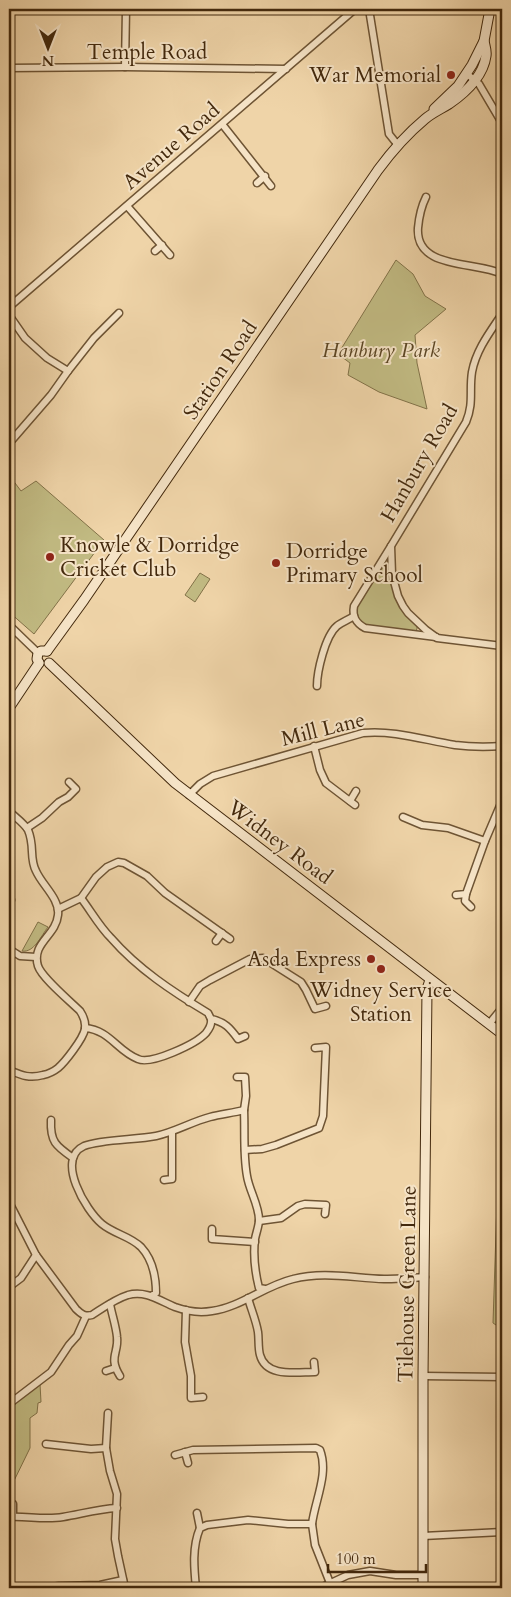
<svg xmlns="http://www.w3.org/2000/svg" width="511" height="1597" viewBox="0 0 511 1597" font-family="Cardo,serif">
<rect width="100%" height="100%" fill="#efd4a8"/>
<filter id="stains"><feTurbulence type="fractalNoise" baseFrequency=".004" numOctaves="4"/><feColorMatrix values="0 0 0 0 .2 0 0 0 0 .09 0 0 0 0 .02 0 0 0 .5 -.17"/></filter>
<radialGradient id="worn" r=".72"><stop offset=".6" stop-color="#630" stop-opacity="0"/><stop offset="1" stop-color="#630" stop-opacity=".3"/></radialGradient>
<g fill="#c1ba82" stroke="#827248">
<path d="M396,260L413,274L425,296L446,309L415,335L417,363L427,409L379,392L348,375L350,363L338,354Z"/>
<path d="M9,475L21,491L36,481L104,540L34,634L9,612Z"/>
<path d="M385,564C391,569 393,592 398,601C403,611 410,619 417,627V629L415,632L367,627L358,620L356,608L382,565Z"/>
<path d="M200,573L210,579L195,602L185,595Z"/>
<path d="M38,922L48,927C41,936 34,953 22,951Z"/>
<path d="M497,1201H502V1329L493,1323Z"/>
<path d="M40,1384L41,1402L38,1403L37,1413L30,1418V1448L9,1491V1409L12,1405Z"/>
</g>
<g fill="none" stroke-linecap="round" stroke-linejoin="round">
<defs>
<g id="street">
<path d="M327,9H332"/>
<path d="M369,9L389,134L397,144"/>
<path d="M125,67L126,9"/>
<path d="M9,68L125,67L286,69"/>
<path d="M467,74L479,84L502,123"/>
<path d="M222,124L271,186"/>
<path d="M257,183L265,176"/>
<path d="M426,197C421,207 419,217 418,228C415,270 476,261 502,274"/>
<path d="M127,206L170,255"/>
<path d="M155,251L162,245"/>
<path d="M9,307L355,9"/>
<path d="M502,314C490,332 476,350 472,372C469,391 474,403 466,422L391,546L392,574L398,596L403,606L408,613L426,630L437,638L502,646"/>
<path d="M9,315L25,338L47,358L68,371L94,338L119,313"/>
<path d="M12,440L51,395L68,371"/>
<path d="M391,546L354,606C352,617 356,623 365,628L436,637"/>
<path d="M9,625L38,653"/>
<path d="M317,686C317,672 325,636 337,626C342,622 348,620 354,616"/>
<path d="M314,746L320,770L326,783L355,805"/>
<path d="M189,795L200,784L213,776L363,733C394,730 424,740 455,745C471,747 487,747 502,746"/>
<path d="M350,801L356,791"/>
<path d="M9,811C15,817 24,823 28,830C35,846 29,858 36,871C42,885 60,899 58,915C56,936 31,943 38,966C42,978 70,1001 80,1011C84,1017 86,1022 85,1029C83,1039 65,1062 58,1068C53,1072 48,1074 43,1075C29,1079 21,1075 9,1070"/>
<path d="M403,817L422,825L448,828L485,841"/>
<path d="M27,828L42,818L59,802L68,797L76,789L69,782"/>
<path d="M466,894L465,901L471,907"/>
<path d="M456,895L466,894L485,841L502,801"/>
<path d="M81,898L96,877L107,867L118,862L124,863L147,876L165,893L230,939"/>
<path d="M9,899L11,900"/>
<path d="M58,909L81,898C91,911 99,926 111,938C138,969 173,992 208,1013L211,1019C225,1022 230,1028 238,1039L245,1036"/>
<path d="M216,941L222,933"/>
<path d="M9,949L20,956L36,957"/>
<path d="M189,1002L200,986L210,980L250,959L263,958L301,982L306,990L315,1009L326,1006"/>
<path d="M489,1024L502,1008"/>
<path d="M85,1028C110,1030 117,1051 138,1059C151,1065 196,1044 206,1033C209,1029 212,1025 211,1019"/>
<path d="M237,1077H245L246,1096L244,1110"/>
<path d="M51,1120C50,1142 56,1146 73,1158"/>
<path d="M245,1150L262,1149L276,1145L319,1128L323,1116L326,1047L315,1048"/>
<path d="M164,1180L172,1179V1132"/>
<path d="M9,1202L36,1255L76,1309C81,1314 85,1317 92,1315C103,1308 115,1299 128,1295C146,1290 160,1301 175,1307C186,1311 200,1313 212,1311C241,1307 264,1286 293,1279C323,1271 353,1278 384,1279C397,1279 411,1278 425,1277"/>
<path d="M259,1221L281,1218L298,1206L305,1204L326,1205L325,1214"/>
<path d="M212,1229V1239L255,1242"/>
<path d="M9,1287L21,1278L36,1255"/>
<path d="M151,1296L156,1293C156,1277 153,1260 141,1247C130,1236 114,1234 102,1224C86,1211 55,1159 84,1146C102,1139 136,1140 156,1136C175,1132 191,1122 210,1117C221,1114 233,1113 244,1110C245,1132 243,1154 247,1176C249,1190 259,1205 259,1220C259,1226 256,1233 255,1239C253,1256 255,1272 259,1288L265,1289"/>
<path d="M248,1298C251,1309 256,1320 258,1332C259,1339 258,1348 260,1355C266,1378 297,1372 315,1372L314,1362"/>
<path d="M110,1304C112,1315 116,1326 117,1337C119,1353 108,1357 120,1376"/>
<path d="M186,1310L185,1342L191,1376V1398L203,1397"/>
<path d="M106,1371L115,1368"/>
<path d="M423,1376L502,1377"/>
<path d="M9,1404L51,1372L69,1345L77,1336L86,1316"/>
<path d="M108,1413L106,1448L110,1471L117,1494L115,1539L118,1556L125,1588"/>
<path d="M46,1444L91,1449L106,1448"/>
<path d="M185,1452L188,1463"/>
<path d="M175,1455L193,1450L316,1448L320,1450C329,1474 315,1500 312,1524"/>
<path d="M13,1504V1517"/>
<path d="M197,1513L200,1528"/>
<path d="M9,1517C27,1516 45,1520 63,1517C81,1514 98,1509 117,1508"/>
<path d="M423,1536L502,1532"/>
<path d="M45,1588L59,1586L100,1585L123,1580"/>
<path d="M196,1588C194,1568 192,1547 200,1528L207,1525L248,1520L288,1524H312L315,1545L330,1583"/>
<path d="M320,1588L348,1575L370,1571L396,1575H423"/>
</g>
<g id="secondary">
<path d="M434,109L458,86L472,65L484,41L490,9"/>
<path d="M47,651L84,600L378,170C392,151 407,134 425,119C432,113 441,109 449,104C465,93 483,77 486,56C487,51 485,46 484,41"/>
<path d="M39,663L37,659L38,653L41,651H47"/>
<path d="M49,663L175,783L502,1034"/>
<path d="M9,708L39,663"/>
<path d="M423,1588V1376L427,989L430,980"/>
</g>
</defs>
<use href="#street" stroke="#6e5434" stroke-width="9"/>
<use href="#secondary" stroke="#43290d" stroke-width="11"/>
<use href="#street" stroke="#f5e3c6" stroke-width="6"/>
<use href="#secondary" stroke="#f5e3c6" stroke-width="9"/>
</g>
<g fill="#8f2418" stroke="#f5e3c6" stroke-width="2">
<circle cx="451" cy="75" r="5"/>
<circle cx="50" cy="557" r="5"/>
<circle cx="276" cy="563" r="5"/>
<circle cx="371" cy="959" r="5"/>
<circle cx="381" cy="969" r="5"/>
</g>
<g text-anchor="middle" stroke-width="4" stroke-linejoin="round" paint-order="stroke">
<g font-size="21" fill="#43290d" stroke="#f5e3c6">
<text x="147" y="59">Temple Road</text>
<text transform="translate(171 146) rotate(-41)" y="7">Avenue Road</text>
<text transform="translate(220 370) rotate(-56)" y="7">Station Road</text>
<text transform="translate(419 463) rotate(-60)" y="7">Hanbury Road</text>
<text transform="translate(323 729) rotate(-14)" y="7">Mill Lane</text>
<text transform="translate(280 842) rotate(37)" y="7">Widney Road</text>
<text transform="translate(407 1284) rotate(-89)" y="7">Tilehouse Green Lane</text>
</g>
<g font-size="21" fill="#43290d" stroke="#f5e3c6" text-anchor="end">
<text x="441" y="82">War Memorial</text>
<text x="60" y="552" text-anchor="start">Knowle &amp; Dorridge<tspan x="60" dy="24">Cricket Club</tspan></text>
<text x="286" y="558" text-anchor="start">Dorridge<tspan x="286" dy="24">Primary School</tspan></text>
<text x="361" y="966">Asda Express</text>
<text x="381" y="997" text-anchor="middle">Widney Service<tspan x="381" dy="24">Station</tspan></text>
</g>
<g font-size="21" font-style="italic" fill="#5c4624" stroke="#f5e3c6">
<text x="381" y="357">Hanbury Park</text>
</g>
</g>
<rect width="511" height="1597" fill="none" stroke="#efd4a8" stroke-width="30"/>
<rect x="10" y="10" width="491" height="1577" fill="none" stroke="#43290d" stroke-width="2.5"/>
<rect x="15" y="15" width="481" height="1567" fill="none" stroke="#43290d"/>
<g transform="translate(48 48) rotate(180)" stroke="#f5e3c6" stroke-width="4" paint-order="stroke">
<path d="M0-4L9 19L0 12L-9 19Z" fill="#43290d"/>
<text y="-8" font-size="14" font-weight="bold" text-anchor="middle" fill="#43290d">N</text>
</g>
<path d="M328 1564v8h98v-8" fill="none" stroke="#43290d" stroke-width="2.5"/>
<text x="336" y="1564" font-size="15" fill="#43290d" stroke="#f5e3c6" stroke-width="4" paint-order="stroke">100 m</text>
<rect width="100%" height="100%" filter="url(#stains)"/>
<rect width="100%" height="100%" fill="url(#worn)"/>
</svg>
